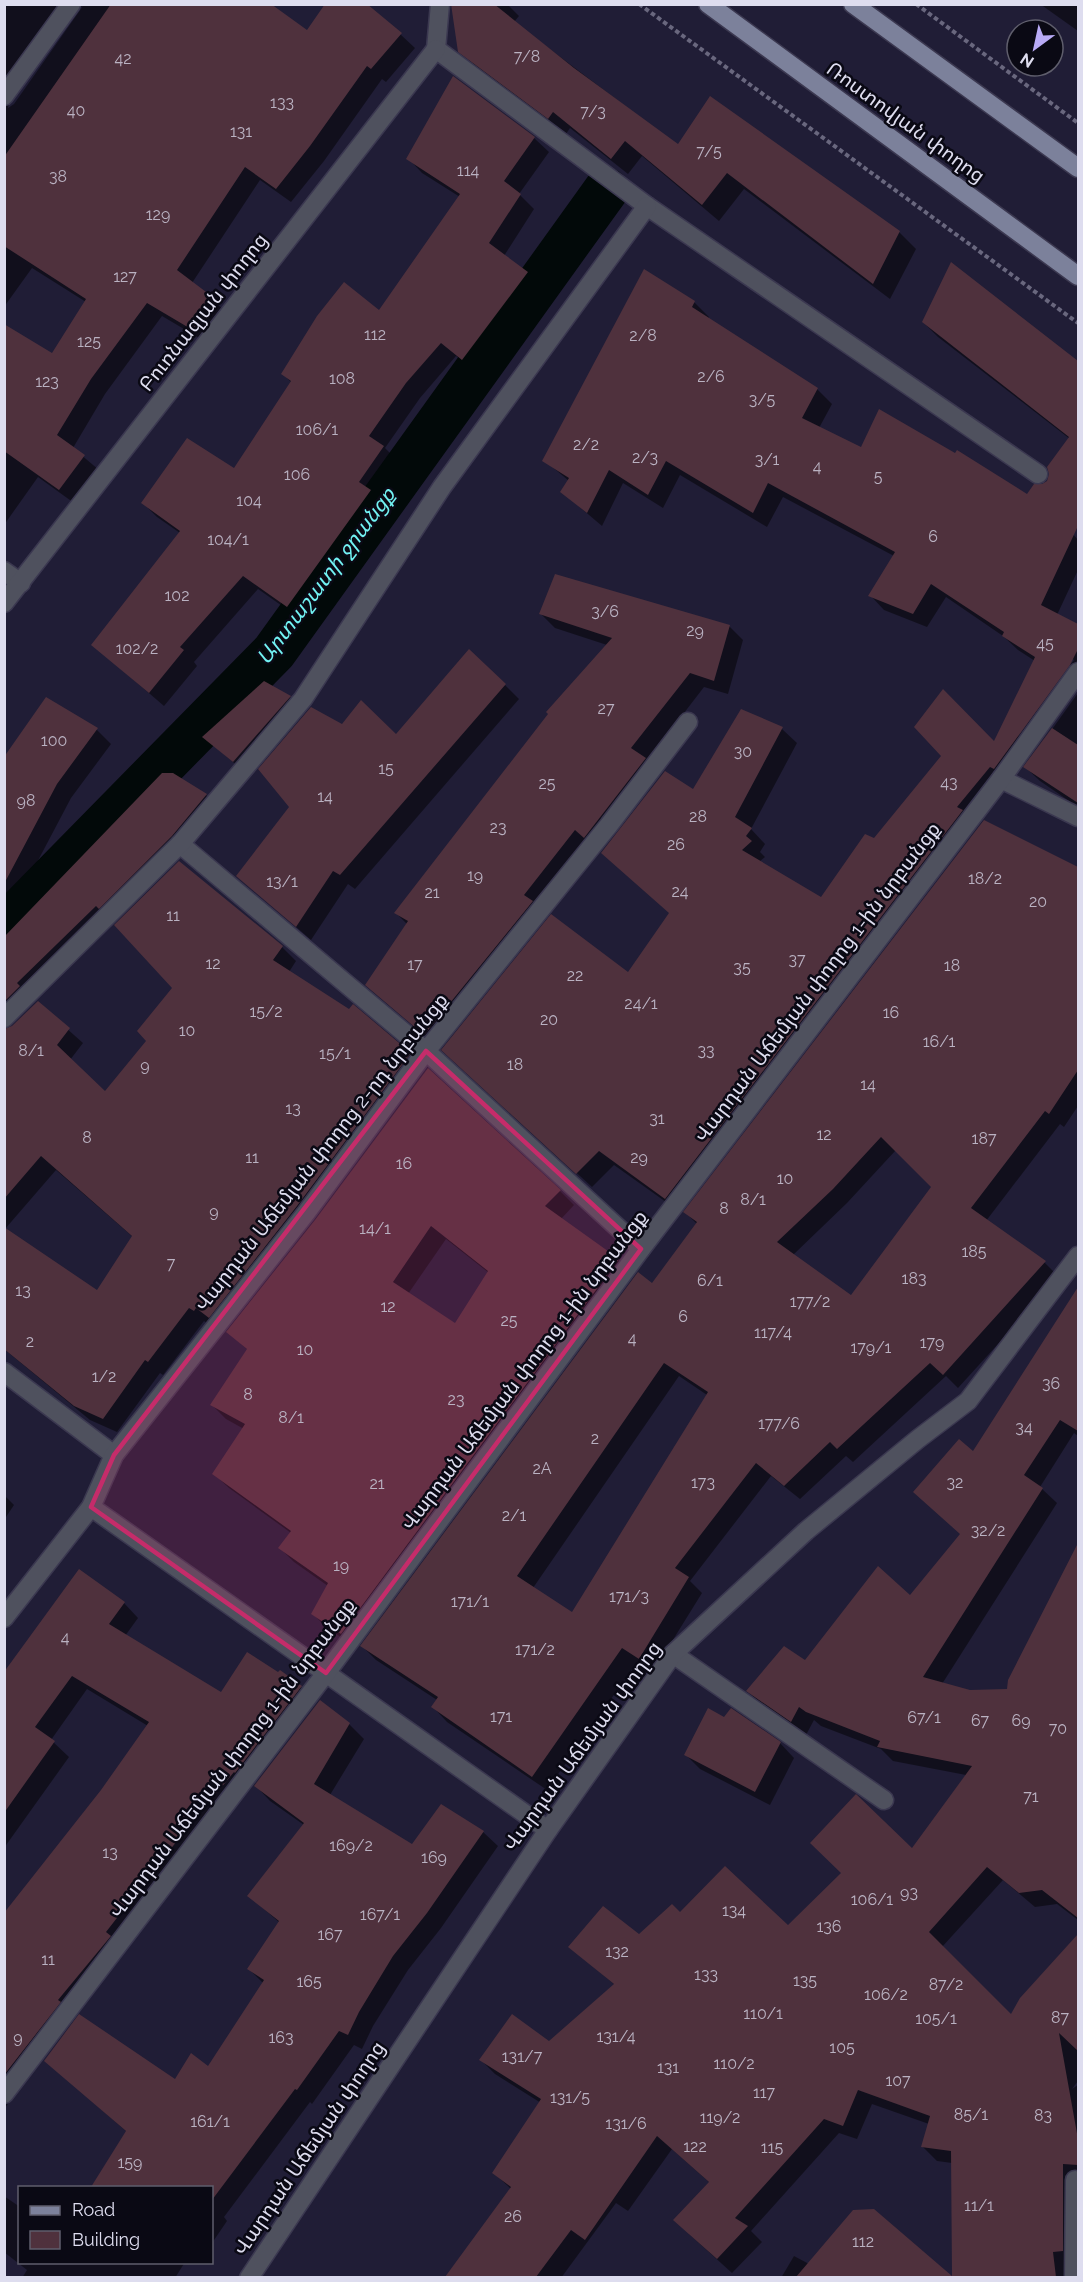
<svg xmlns="http://www.w3.org/2000/svg" width="1083" height="2282" viewBox="0 0 1083 2282" font-family="Raleway,'Noto Sans Armenian',sans-serif">
<rect width="100%" height="100%" fill="#201d36"/>
<g fill="#0007" fill-rule="evenodd">
<path d="M4,4H268L307,32L400,34L415,48L386,82L382,79L324,161L291,202L260,180L192,283L231,316L211,345L162,316L105,394L73,448L99,470L74,503L38,477L4,525V326L52,355L86,302L32,268L4,307ZM83,6L14,104L8,108L9,104L76,12Z"/>
<path d="M456,4H507L519,16L514,22L678,146L899,232L916,249L890,299L744,189L719,221L642,156L628,174L570,128L566,134L477,68L460,51Z"/>
<path d="M1040,4H1078V31Z"/>
<path d="M453,78L534,138L549,152L519,194L534,209L504,256L527,273L542,287L477,373L456,356L420,398L385,448L398,461L374,495L384,505L302,620L258,589L194,662L197,666L164,706L93,645L180,533L157,517L143,503L234,470L292,383L283,374L379,312L460,197L422,173L408,158Z"/>
<path d="M951,265L1078,363V527L1073,534L1078,540V570L1057,615L1078,625V686L680,1212L614,1165L592,1187L458,1064L629,974L670,914L694,792L742,711L782,729L797,743L751,829L765,844L760,852L765,857L759,862L821,899L875,840L995,743L1035,661L1018,650L1003,636L946,597L927,627L884,610L870,595L894,556L783,497L767,527L680,475L663,508L623,483L602,526L562,492L569,481L544,460L644,271L695,303L709,317L708,319L817,389L832,404L819,428L862,449L1027,496L1048,482L1070,439L938,337L923,322ZM1072,658L1074,660L1018,737L1021,730Z"/>
<path d="M541,614L729,626L743,640L728,694L704,687L647,761L659,774L439,1048L367,985L407,924L396,913L607,645L555,628Z"/>
<path d="M505,685L519,699L355,889L348,884L311,940L238,876L291,807L343,726L396,736Z"/>
<path d="M1078,693V807L1040,781L1025,767Z"/>
<path d="M290,697L304,711L248,775L204,737Z"/>
<path d="M47,699L97,730L111,744L71,798L4,925V760Z"/>
<path d="M206,795L220,809L10,1025L9,1029L12,1028L38,1003L83,1043L70,1060L105,1093L282,947L296,961L289,972L410,1054L424,1068L209,1325L204,1321L163,1375L160,1373L117,1432L90,1420L4,1349V940ZM56,1170L133,1237L98,1292L5,1229Z"/>
<path d="M984,822L1078,869V1106L1064,1127L1060,1124L986,1221L1045,1263L1059,1277L958,1388L946,1376L853,1462L846,1456L800,1499L771,1476L690,1581L702,1593L653,1672L637,1662L547,1790L447,1722L433,1707L437,1700L376,1660L362,1646L652,1285L697,1224L685,1212ZM896,1150L933,1187L851,1297L793,1255L847,1203ZM679,1376L707,1395L572,1614L533,1588Z"/>
<path d="M560,1191L574,1205L561,1219L618,1260L633,1275L356,1647L327,1628L313,1614L328,1586L294,1562L280,1548L291,1533L229,1488L214,1474L244,1429L226,1419L212,1405L248,1350L228,1332L316,1221ZM446,1239L489,1273L455,1325L408,1294Z"/>
<path d="M1078,1290V1436L1074,1433L1040,1487L1057,1503L942,1684L969,1692L1008,1690L1027,1647L1078,1609V1668L1059,1699L1061,1700L1078,1673V1920L1057,1904L1035,1907L1003,1880L942,1947L1011,2017L1024,1995L1078,1935V2081L1072,2089L1078,2085L1076,2278H953L952,2163L937,2161L923,2147L929,2124L872,2104L857,2139L839,2133L751,2231L762,2242L732,2273L689,2234L710,2183L672,2149L628,2211L616,2203L561,2278H447L511,2189L494,2173L541,2103L495,2074L481,2060L549,2042L615,1985L570,1947L640,1936L680,1914L788,1927L912,1850L966,1775L893,1761L881,1749L821,1726L814,1720L806,1735L762,1705L748,1691L806,1663L910,1597L962,1535L974,1453Z"/>
<path d="M4,1495L14,1505L4,1520Z"/>
<path d="M124,1603L138,1618L125,1636L222,1694L301,1687L315,1702L251,1786L249,1785L4,2109V1916L102,1790L148,1726L87,1689L51,1740L69,1757L4,1848V1674Z"/>
<path d="M349,1724L364,1739L330,1795L412,1846L441,1806L483,1832L498,1846L441,1928L408,1970L373,2026L362,2049L354,2045L312,2104L310,2102L224,2217L227,2221L212,2243V2188H93L127,2132L46,2061L176,2082L209,2068L264,1984L249,1969L280,1923L249,1896L304,1825L270,1801L256,1786Z"/>
<path d="M780,1743L794,1758L770,1805L700,1769L685,1754Z"/>
<path d="M4,2196L20,2207V2262H185L175,2278H22L27,2270L4,2252Z"/>
<path d="M873,2210L952,2278H781L794,2256L809,2264Z"/>
</g>
<g fill="none" stroke-linecap="round" stroke-linejoin="round">
<path stroke="#020909" stroke-width="45" d="M4,927L274,652L606,190"/>
</g>
<g fill="#4f313d" fill-rule="evenodd">
<path d="M111,4H271L307,30L325,4H367L402,33L371,69L367,66L310,146L276,189L245,167L177,270L218,301L196,332L147,303L91,379L57,435L85,455L59,490L4,451V324L52,353L86,299L4,246V157Z"/>
<path d="M451,4H494L574,68L678,144L710,96L900,231L873,284L727,173L702,205L625,141L611,159L553,112L548,119L458,52Z"/>
<path d="M453,76L535,137L504,181L521,194L489,243L528,272L462,360L441,343L406,383L369,436L384,446L359,482L371,490L287,607L243,576L180,647L184,650L149,693L91,645L180,531L141,503L187,438L234,468L291,381L281,374L317,316L344,282L379,310L460,194L406,159Z"/>
<path d="M951,262L1078,361V526L1041,605L1078,624V649L1070,665L994,769L990,767L957,807L963,810L665,1199L599,1151L576,1174L441,1050L551,914L628,972L669,913L601,853L665,771L693,789L741,709L783,727L735,817L752,828L746,836L752,841L742,850L821,897L865,834L874,838L941,756L914,727L943,689L994,741L1035,657L1002,636L1004,632L931,584L913,614L868,596L895,552L768,483L753,513L666,461L648,495L609,470L587,513L560,492L569,478L542,461L644,269L695,301L692,307L818,388L802,418L861,447L879,409L955,453L957,450L1027,494L1034,484H1042L1047,481L1049,474L1047,467L1069,437L922,322Z"/>
<path d="M555,574L730,625L714,681L690,673L631,748L646,758L584,838L575,830L524,895L533,901L424,1035L365,985L408,921L394,913L548,714L546,712L612,638L539,614Z"/>
<path d="M469,649L506,684L340,875L333,871L296,927L236,876L289,807L258,769L311,707L342,724L361,700L396,734Z"/>
<path d="M264,681L291,696L233,762L202,737Z"/>
<path d="M46,697L98,728L57,784L4,884V757Z"/>
<path d="M1052,728L1078,745V803L1023,767Z"/>
<path d="M162,773H173L207,794L172,836L99,909L96,906L17,983L20,986L4,1002V937Z"/>
<path d="M984,820L1078,867V1070L1049,1114L1045,1111L971,1208L1046,1261L943,1375L930,1363L837,1449L830,1442L784,1486L756,1463L675,1568L689,1577L639,1659L622,1648L532,1777L431,1707L438,1697L360,1646L638,1272L652,1283L697,1222L683,1212ZM881,1137L931,1187L851,1295L777,1242L833,1189ZM664,1363L708,1392L572,1612L517,1576Z"/>
<path d="M179,861L283,946L273,960L349,1009L353,1004L411,1053L297,1206L209,1318L196,1308L194,1311L189,1308L148,1362L145,1360L103,1419L74,1406L4,1349V1227L97,1290L132,1236L41,1156L4,1199V1029L12,1026L38,1001L70,1028L57,1045L105,1091L146,1041L137,1031L172,988L114,925Z"/>
<path d="M428,1068L561,1190L545,1206L619,1259L341,1634L311,1614L328,1583L278,1548L291,1531L212,1474L245,1424L210,1405L247,1349L226,1332L315,1220ZM431,1226L488,1271L455,1323L393,1282Z"/>
<path d="M1078,1287V1431L1060,1420L1024,1475L1043,1488L923,1677L970,1690L1007,1689L1008,1680L1078,1543V1918L1042,1890L1019,1893L987,1867L929,1932L1011,2014L1020,1998L1078,1934V2051L1059,2033L1078,2139V2165L1063,2164V2251L1053,2252L1056,2277H796L853,2210L874,2209L952,2276L951,2151L921,2147L930,2116L858,2090L843,2126L824,2119L735,2218L748,2226L717,2259L673,2220L709,2182L657,2136L585,2240L571,2230L536,2277H445L511,2187L492,2173L541,2099L479,2060L512,2014L549,2041L614,1984L568,1947L603,1906L639,1934L672,1904L680,1912L725,1866L788,1925L841,1873L810,1843L856,1794L912,1848L972,1766L877,1747L880,1741L806,1712L799,1707L791,1722L746,1691L784,1646L805,1660L878,1566L910,1595L960,1534L913,1492L959,1439L973,1451Z"/>
<path d="M79,1569L125,1602L109,1624L221,1692L247,1652L278,1672L280,1670L302,1686L235,1773L234,1772L173,1846L106,1932L111,1936L58,2000L61,2002L4,2075V1913L101,1790L149,1722L72,1676L35,1727L55,1741L4,1813V1672Z"/>
<path d="M320,1700L350,1723L314,1784L412,1844L441,1804L484,1831L427,1913L393,1956L359,2012L348,2035L339,2031L297,2090L295,2089L212,2200V2187H91L126,2131L44,2061L79,2014L175,2079L191,2053L208,2066L264,1980L247,1969L279,1921L247,1896L304,1823L254,1786Z"/>
<path d="M708,1708L724,1717L731,1708L781,1742L755,1792L684,1755Z"/>
</g>
<g fill="none" stroke-linecap="round" stroke-linejoin="round">
<defs>
<g id="minor">
<path d="M440,4L436,49L647,206L1038,474"/>
<path d="M4,96L71,4"/>
<path d="M4,571L21,583"/>
<path d="M4,603L436,49"/>
<path d="M1001,779L1078,817"/>
<path d="M180,844L426,1051L641,1249"/>
<path d="M4,1018L180,844L303,699L442,487L647,206"/>
<path d="M4,1372L114,1455"/>
<path d="M91,1507L548,1830"/>
<path d="M4,1618L91,1507L114,1455L306,1213L426,1051L609,825L688,722"/>
<path d="M673,1654L884,1800"/>
<path d="M4,2094L326,1673L641,1249L1001,779L1078,672"/>
<path d="M249,2278L548,1830L673,1654L806,1531L918,1439L968,1401L1078,1256"/>
<path d="M1074,2278L1075,2180"/>
</g>
<g id="major">
<path d="M708,4L1078,276"/>
<path d="M853,4L1078,168"/>
</g>
</defs>
<use href="#minor" stroke="#3b3850" stroke-width="21"/>
<use href="#major" stroke="#3b3850" stroke-width="21"/>
<g stroke="#69677e" stroke-width="4" stroke-dasharray="4.5 3" stroke-linecap="butt">
<path d="M639,4L1078,323"/>
<path d="M916,4L1078,123"/>
</g>
<use href="#minor" stroke="#4f515e" stroke-width="18"/>
<use href="#major" stroke="#7c819b" stroke-width="18"/>
</g>
<path fill="#c52c6a" fill-opacity="0.2" stroke="#c52c6a" stroke-width="4.5" stroke-linejoin="round" d="M426,1051L641,1249L326,1673L91,1507L114,1455Z"/>
<g text-anchor="middle" stroke-width="5" stroke-linejoin="round" paint-order="stroke">
<g font-size="16" fill="#bab2c2">
<text x="527" y="62">7/8</text>
<text x="123" y="64">42</text>
<text x="282" y="108">133</text>
<text x="76" y="116">40</text>
<text x="593" y="117">7/3</text>
<text x="241" y="137">131</text>
<text x="709" y="157">7/5</text>
<text x="468" y="176">114</text>
<text x="58" y="182">38</text>
<text x="158" y="220">129</text>
<text x="125" y="282">127</text>
<text x="375" y="340">112</text>
<text x="643" y="341">2/8</text>
<text x="89" y="347">125</text>
<text x="711" y="382">2/6</text>
<text x="342" y="384">108</text>
<text x="47" y="387">123</text>
<text x="762" y="405">3/5</text>
<text x="317" y="435">106/1</text>
<text x="586" y="450">2/2</text>
<text x="645" y="463">2/3</text>
<text x="767" y="465">3/1</text>
<text x="817" y="472">4</text>
<text x="297" y="480">106</text>
<text x="878" y="482">5</text>
<text x="249" y="506">104</text>
<text x="933" y="542">6</text>
<text x="228" y="545">104/1</text>
<text x="177" y="601">102</text>
<text x="605" y="617">3/6</text>
<text x="695" y="636">29</text>
<text x="1045" y="649">45</text>
<text x="137" y="654">102/2</text>
<text x="606" y="714">27</text>
<text x="54" y="746">100</text>
<text x="743" y="757">30</text>
<text x="386" y="774">15</text>
<text x="949" y="788">43</text>
<text x="547" y="789">25</text>
<text x="325" y="802">14</text>
<text x="26" y="806">98</text>
<text x="698" y="822">28</text>
<text x="498" y="833">23</text>
<text x="676" y="850">26</text>
<text x="475" y="881">19</text>
<text x="985" y="884">18/2</text>
<text x="282" y="887">13/1</text>
<text x="680" y="897">24</text>
<text x="432" y="898">21</text>
<text x="1038" y="907">20</text>
<text x="173" y="921">11</text>
<text x="797" y="965">37</text>
<text x="213" y="969">12</text>
<text x="415" y="970">17</text>
<text x="952" y="971">18</text>
<text x="742" y="973">35</text>
<text x="575" y="981">22</text>
<text x="641" y="1009">24/1</text>
<text x="266" y="1017">15/2</text>
<text x="891" y="1018">16</text>
<text x="549" y="1025">20</text>
<text x="187" y="1036">10</text>
<text x="939" y="1047">16/1</text>
<text x="31" y="1056">8/1</text>
<text x="706" y="1056">33</text>
<text x="335" y="1059">15/1</text>
<text x="515" y="1070">18</text>
<text x="145" y="1071">9</text>
<text x="868" y="1090">14</text>
<text x="293" y="1114">13</text>
<text x="657" y="1124">31</text>
<text x="824" y="1140">12</text>
<text x="87" y="1143">8</text>
<text x="984" y="1144">187</text>
<text x="252" y="1163">11</text>
<text x="639" y="1163">29</text>
<text x="404" y="1169">16</text>
<text x="785" y="1184">10</text>
<text x="753" y="1205">8/1</text>
<text x="724" y="1214">8</text>
<text x="214" y="1217">9</text>
<text x="375" y="1234">14/1</text>
<text x="974" y="1257">185</text>
<text x="171" y="1269">7</text>
<text x="914" y="1284">183</text>
<text x="710" y="1286">6/1</text>
<text x="23" y="1296">13</text>
<text x="810" y="1307">177/2</text>
<text x="388" y="1312">12</text>
<text x="683" y="1322">6</text>
<text x="509" y="1326">25</text>
<text x="773" y="1338">117/4</text>
<text x="632" y="1344">4</text>
<text x="30" y="1347">2</text>
<text x="932" y="1348">179</text>
<text x="871" y="1353">179/1</text>
<text x="305" y="1355">10</text>
<text x="104" y="1382">1/2</text>
<text x="1051" y="1389">36</text>
<text x="248" y="1400">8</text>
<text x="456" y="1405">23</text>
<text x="291" y="1423">8/1</text>
<text x="779" y="1429">177/6</text>
<text x="1024" y="1433">34</text>
<text x="595" y="1444">2</text>
<text x="542" y="1474">2А</text>
<text x="703" y="1488">173</text>
<text x="955" y="1488">32</text>
<text x="377" y="1489">21</text>
<text x="514" y="1521">2/1</text>
<text x="988" y="1536">32/2</text>
<text x="341" y="1571">19</text>
<text x="629" y="1602">171/3</text>
<text x="470" y="1607">171/1</text>
<text x="65" y="1643">4</text>
<text x="535" y="1655">171/2</text>
<text x="501" y="1722">171</text>
<text x="924" y="1723">67/1</text>
<text x="980" y="1726">67</text>
<text x="1021" y="1726">69</text>
<text x="1058" y="1734">70</text>
<text x="1031" y="1802">71</text>
<text x="351" y="1851">169/2</text>
<text x="110" y="1858">13</text>
<text x="434" y="1863">169</text>
<text x="909" y="1898">93</text>
<text x="872" y="1905">106/1</text>
<text x="734" y="1916">134</text>
<text x="380" y="1920">167/1</text>
<text x="829" y="1932">136</text>
<text x="330" y="1940">167</text>
<text x="617" y="1957">132</text>
<text x="48" y="1965">11</text>
<text x="706" y="1980">133</text>
<text x="805" y="1986">135</text>
<text x="309" y="1987">165</text>
<text x="946" y="1990">87/2</text>
<text x="886" y="2000">106/2</text>
<text x="763" y="2019">110/1</text>
<text x="1060" y="2023">87</text>
<text x="936" y="2024">105/1</text>
<text x="616" y="2042">131/4</text>
<text x="18" y="2043">9</text>
<text x="281" y="2043">163</text>
<text x="842" y="2053">105</text>
<text x="522" y="2062">131/7</text>
<text x="734" y="2069">110/2</text>
<text x="668" y="2073">131</text>
<text x="898" y="2086">107</text>
<text x="764" y="2098">117</text>
<text x="570" y="2103">131/5</text>
<text x="971" y="2120">85/1</text>
<text x="1043" y="2121">83</text>
<text x="720" y="2123">119/2</text>
<text x="210" y="2127">161/1</text>
<text x="626" y="2129">131/6</text>
<text x="695" y="2152">122</text>
<text x="772" y="2153">115</text>
<text x="130" y="2168">159</text>
<text x="979" y="2211">11/1</text>
<text x="513" y="2222">26</text>
<text x="863" y="2247">112</text>
</g>
<g font-size="20" fill="#deddef" stroke="#0a0914">
<text transform="translate(906 122) rotate(36)" y="7">Ռոստովյան փողոց</text>
<text transform="translate(203 312) rotate(-52)" y="7">Բուռնազյան փողոց</text>
<text transform="translate(817 982) rotate(-53)" y="7">Վարդան Աճեմյան փողոց 1-ին նրբանցք</text>
<text transform="translate(321 1152) rotate(-52)" y="7">Վարդան Աճեմյան փողոց 2-րդ նրբանցք</text>
<text transform="translate(524 1370) rotate(-53)" y="7">Վարդան Աճեմյան փողոց 1-ին նրբանցք</text>
<text transform="translate(582 1746) rotate(-54)" y="7">Վարդան Աճեմյան փողոց</text>
<text transform="translate(232 1758) rotate(-53)" y="7">Վարդան Աճեմյան փողոց 1-ին նրբանցք</text>
<text transform="translate(309 2148) rotate(-56)" y="7">Վարդան Աճեմյան փողոց</text>
</g>
<g font-size="21" font-style="italic" fill="#72f2f3" stroke="#0a0914">
<text transform="translate(326 576) rotate(-53)" y="7">Արտաշատի ջրանցք</text>
</g>
</g>
<rect width="1083" height="2282" fill="none" stroke="#deddef" stroke-width="12"/>
<rect x="18" y="2186" width="195" height="78" fill="#0a0914" stroke="#5f5e6c" stroke-width="1.5"/>
<rect x="30" y="2206" width="30" height="9" fill="#7c819b" stroke="#5f5e6c" stroke-width="1.5"/>
<text x="72" y="2216" font-size="18" fill="#deddef">Road</text>
<rect x="30" y="2231" width="30" height="18" fill="#4f313d" stroke="#5f5e6c" stroke-width="1.5"/>
<text x="72" y="2246" font-size="18" fill="#deddef">Building</text>
<g transform="translate(1035 48) rotate(213)"><circle r="28" fill="#0a0914" stroke="#5f5e6c" stroke-width="1.5"/>
<path d="M0-4.5L10 22L0 15L-10 22Z" fill="#b9abf7"/>
<text y="-9" font-size="16" font-weight="bold" text-anchor="middle" fill="#deddef">N</text>
</g>
</svg>
